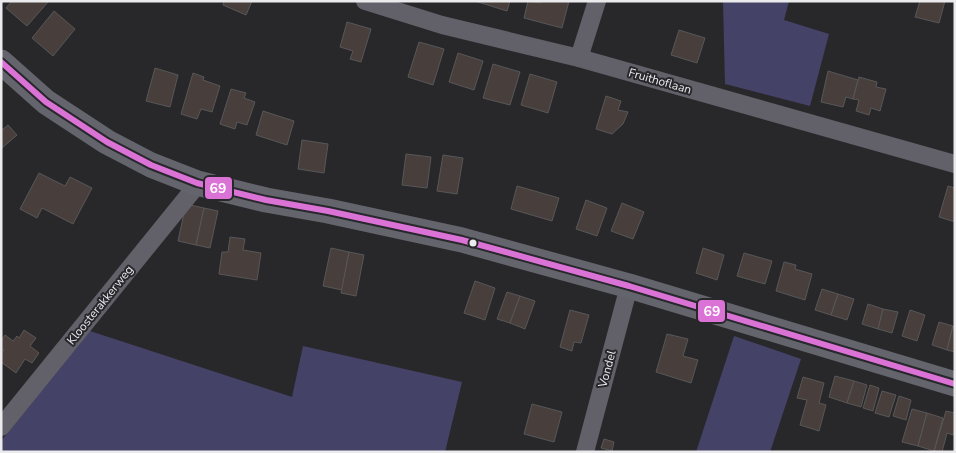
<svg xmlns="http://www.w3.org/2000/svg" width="956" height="453" viewBox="0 0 956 453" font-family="'Nunito Sans',sans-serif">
<rect width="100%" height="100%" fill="#28282b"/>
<g fill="#454268">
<path d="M723,1H789L784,20L829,34L810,106L725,84Z"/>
<path d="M90,331L292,397L303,346L462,382L445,452H1V441Z"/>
<path d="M734,336L801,359L770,452H696Z"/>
</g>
<g fill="#483f3c" stroke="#585758">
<path d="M12,1H48V2L27,26L6,8Z"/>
<path d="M224,1H252L246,15L223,5Z"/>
<path d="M475,1H510L507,11Z"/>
<path d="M528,1L541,3L542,1H569L562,28L524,18Z"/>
<path d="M920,1H945L939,23L915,17Z"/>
<path d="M54,11L75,29L53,56L32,38Z"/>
<path d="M347,22L371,29L361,62L350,59L353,51L340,47Z"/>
<path d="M679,30L705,38L697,63L671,55Z"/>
<path d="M419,42L444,49L433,85L408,77Z"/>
<path d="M458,53L483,61L474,90L449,82Z"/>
<path d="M493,64L520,72L510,105L483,98Z"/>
<path d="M155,68L178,75L170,107L146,101Z"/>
<path d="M828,71L858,80L853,99L846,97L843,107L821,102Z"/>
<path d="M193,73L204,77L203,80L220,86L212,112L201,109L197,119L181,114Z"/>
<path d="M530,74L557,82L548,113L521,105Z"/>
<path d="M859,77L877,82L876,87L886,89L880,111L871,108L869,115L856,111L859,100L853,99Z"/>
<path d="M231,89L246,93L244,98L255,102L247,125L237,122L235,129L220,124Z"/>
<path d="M606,96L621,101L618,110L628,112L623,124L612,134L596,129Z"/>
<path d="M263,111L294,121L287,145L256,135Z"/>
<path d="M8,125L17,135L2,148L1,131Z"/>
<path d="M302,140L328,144L324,173L298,169Z"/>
<path d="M406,154L431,157L427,188L402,185Z"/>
<path d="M443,155L463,158L457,194L437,191Z"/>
<path d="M39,173L65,186L70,177L92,188L73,224L42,208L37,218L20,209Z"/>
<path d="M517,186L559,198L552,221L511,209Z"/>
<path d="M948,186L955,188V222L939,217Z"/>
<path d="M586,200L607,208L597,236L576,229Z"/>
<path d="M622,203L644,212L633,239L611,231Z"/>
<path d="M186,204L204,208L196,245L178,241Z"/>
<path d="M204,208L218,211L210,248L196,245Z"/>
<path d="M230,237L245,239L243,250L261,253L257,280L219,274L222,252H228Z"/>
<path d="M331,248L349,252L342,290L323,286Z"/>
<path d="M703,248L724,255L717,280L696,273Z"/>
<path d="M349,252L364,255L356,296L341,293Z"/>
<path d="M744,253L772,261L765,284L737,276Z"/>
<path d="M784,262L796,265L795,269L812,274L805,300L776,291Z"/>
<path d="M475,281L495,288L485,320L464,313Z"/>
<path d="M822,289L838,294L831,315L815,310Z"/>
<path d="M507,292L520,296L510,323L497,319Z"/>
<path d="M838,294L854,299L847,320L831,315Z"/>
<path d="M520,296L535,301L525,329L510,323Z"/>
<path d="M868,304L883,309L878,329L862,324Z"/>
<path d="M883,309L898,312L892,333L878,329Z"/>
<path d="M570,310L589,315L581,343L574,342L572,351L560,347Z"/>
<path d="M910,310L925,315L917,341L902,336Z"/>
<path d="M939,322L953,326L947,350L932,345Z"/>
<path d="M953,326L955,327V352L947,350Z"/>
<path d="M24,330L36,338L30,346L39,353L32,363L25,359L16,373L1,362V354L4,350L1,349V341L5,335L13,341L17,336L19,338Z"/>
<path d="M667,334L688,339L683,356L698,360L691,383L656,372Z"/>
<path d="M835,376L854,381L847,403L829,397Z"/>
<path d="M803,377L824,383L819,403L826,405L819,431L800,425L807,400L797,398Z"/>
<path d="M854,381L867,385L861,407L847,403Z"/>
<path d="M870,385L879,388L873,411L863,408Z"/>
<path d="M882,391L896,395L889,417L875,413Z"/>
<path d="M899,396L911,400L906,420L893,416Z"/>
<path d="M532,404L562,412L554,442L524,434Z"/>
<path d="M912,409L927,413L918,446L902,442Z"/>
<path d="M946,411L955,413V429L953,435L947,433L942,452H937L934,451Z"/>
<path d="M927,413L943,418L934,451L918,446Z"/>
<path d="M604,439L614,442L612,451L601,448Z"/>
</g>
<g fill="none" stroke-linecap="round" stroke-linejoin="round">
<g stroke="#626169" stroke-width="18">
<path d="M365,1L442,25L579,58L955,164"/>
<path d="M579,58L597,1"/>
<path d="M1,427L193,190L197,183"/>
<path d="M585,452L629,286"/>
</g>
<path stroke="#64646c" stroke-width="25" d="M1,62L46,102L107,142L151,165L197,183L266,200L328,211L462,240L629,286L955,384"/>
<defs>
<path id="bus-1" d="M1,62L46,102L107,142L151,165L197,183L266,200L328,211L462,240L629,286L955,384"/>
</defs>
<use href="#bus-1" stroke="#27272c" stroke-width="10"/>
<use href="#bus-1" stroke="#db72d6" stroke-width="6"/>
</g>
<circle fill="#ebebee" stroke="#27272c" stroke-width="2" cx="473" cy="243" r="4.5"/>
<g text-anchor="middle" stroke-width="4" stroke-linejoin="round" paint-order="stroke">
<g font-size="12" fill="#ebebee" stroke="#27272c">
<text transform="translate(660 81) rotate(16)" y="4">Fruithoflaan</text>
<text transform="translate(100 305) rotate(-51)" y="4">Kloosterakkerweg</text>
<text transform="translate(607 369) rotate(-75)" y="4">Vondel</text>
</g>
</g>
<g stroke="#27272c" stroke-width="2">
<rect x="204" y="176" width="29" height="24" rx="5" fill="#db72d6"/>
<rect x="697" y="299" width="29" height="24" rx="5" fill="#db72d6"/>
</g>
<g font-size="14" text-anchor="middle" font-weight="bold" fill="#fff">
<text x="218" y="193">69</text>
<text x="712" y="316">69</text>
</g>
<rect width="956" height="453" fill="none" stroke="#ebebee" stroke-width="5"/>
</svg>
